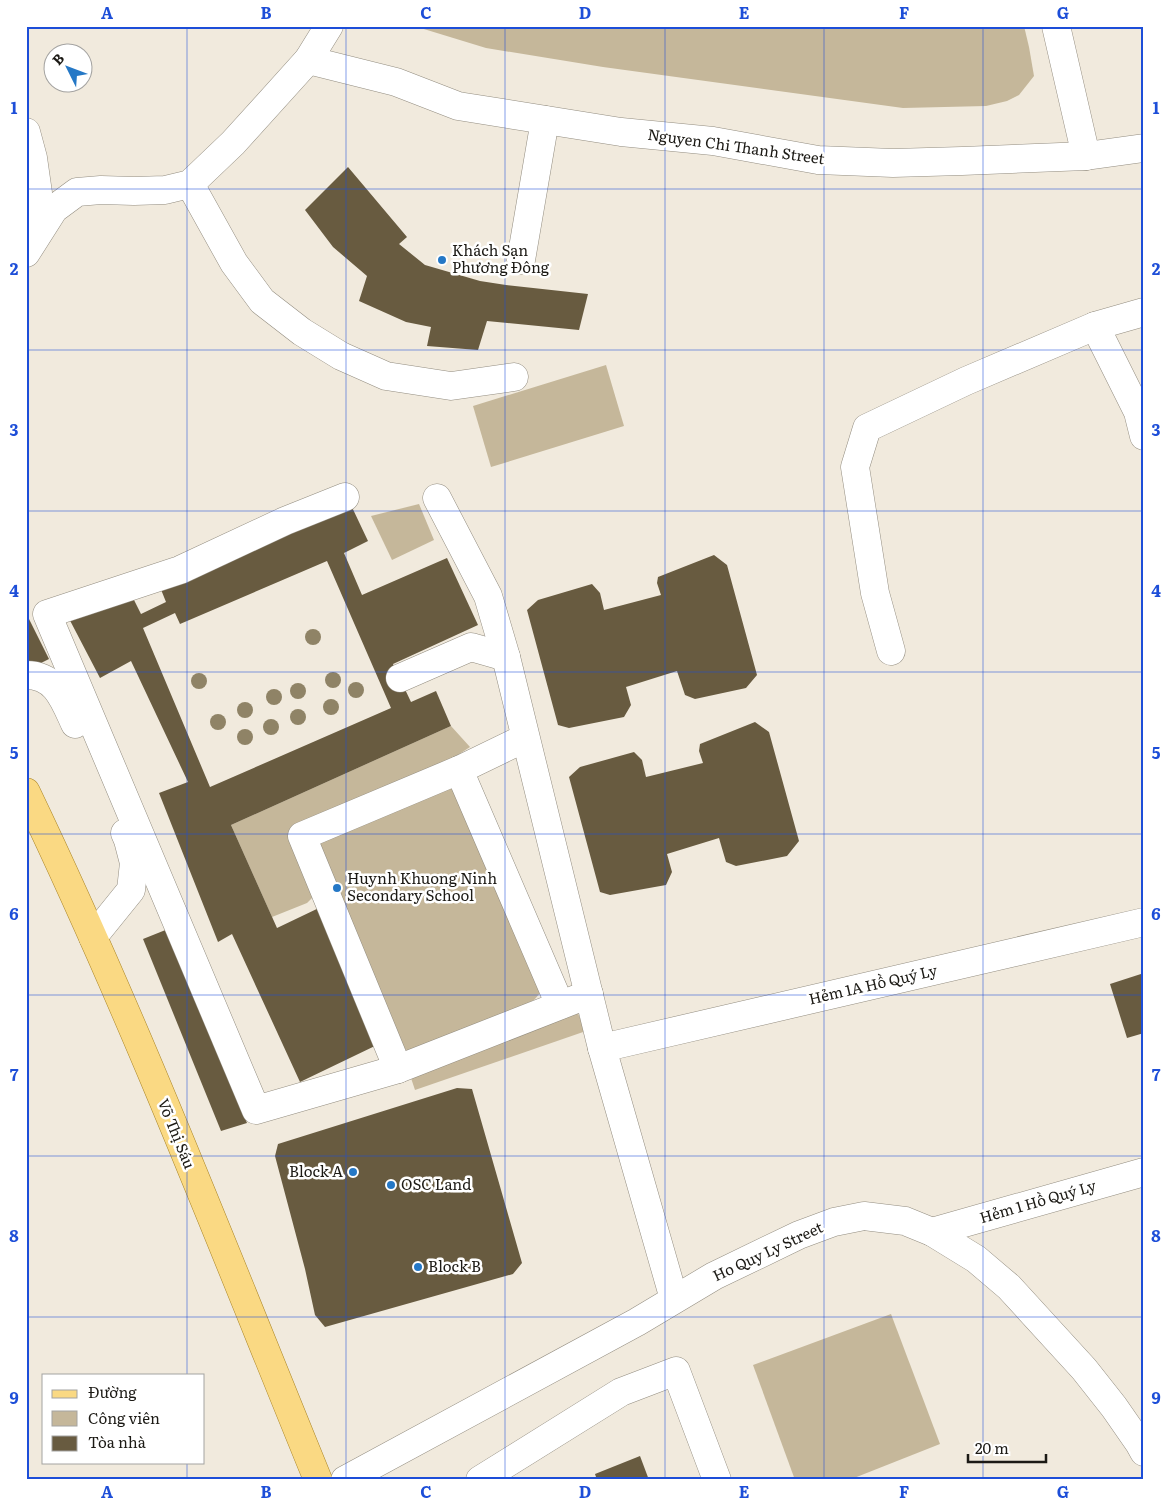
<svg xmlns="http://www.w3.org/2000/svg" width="1170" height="1506" viewBox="0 0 1170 1506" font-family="Literata,serif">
<rect width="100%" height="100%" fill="#f1eadd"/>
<g fill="#c5b79a">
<path d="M414,26H1024L1029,47L1034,76L1019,95L1007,101L986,106L903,108L603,67L486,48Z"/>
<path d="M606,365L624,426L491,467L473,406Z"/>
<path d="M419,504L434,540L392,560L371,516Z"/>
<path d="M451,726L470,747L435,770L292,829L316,894L307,903L272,917L231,825Z"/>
<path d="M453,785L541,992L534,1000L520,1007L411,1051L403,1049L315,839Z"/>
<path d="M891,1314L940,1444L849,1480H795L753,1365Z"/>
</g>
<path fill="#c7b89b" d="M575,1007L586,1031L415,1090L408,1069Z"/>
<g fill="#685b40" fill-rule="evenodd">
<path d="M348,167L407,237L399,244L425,265L480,281L506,285L588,294L579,330L487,321L478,350L427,346L431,327L406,322L359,301L367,276L333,247L305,210Z"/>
<path d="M350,503L368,541L344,553L362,595L447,558L478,625L393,664L411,702L436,691L451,726L231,825L277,928L323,906L379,1044L300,1082L232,934L218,942L159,793L188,782L131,661L100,678L64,609L124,580L141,614L166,602L160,587ZM327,561L391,708L210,787L143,628L175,613L180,624Z"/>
<path d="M714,555L727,565L757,675L746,688L695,699L685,695L677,671L626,687L631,705L624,717L569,728L558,725L527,610L538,600L592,584L600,593L604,610L661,595L657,583L658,577Z"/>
<path d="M26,613L49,659L27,670L26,669Z"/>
<path d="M755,722L769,732L799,841L787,856L736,866L726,862L719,838L667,854L672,872L666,885L610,895L600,892L569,777L580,767L634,752L642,760L646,777L703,763L699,751L700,744Z"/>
<path d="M168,929L247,1123L221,1131L143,939Z"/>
<path d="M1144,973V1033L1127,1038L1110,984Z"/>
<path d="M457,1088L472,1089L522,1263L513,1274L325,1327L315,1315L305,1269L275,1156L278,1144Z"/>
<path d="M640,1456L649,1480H597L595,1474Z"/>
</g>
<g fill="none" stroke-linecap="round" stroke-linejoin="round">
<defs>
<g id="minor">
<path d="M1056,26L1086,156"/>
<path d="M308,60L396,82L458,106L621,132L713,141L818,160L893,163L962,161L1086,156L1144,148"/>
<path d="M26,132L33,158L38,193L33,236"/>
<path d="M190,184L234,263L262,301L302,332L341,356L386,376L451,386L514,377"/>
<path d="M26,253L54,209L77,192L101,190L134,191L165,190L190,184L233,143L308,60L329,26"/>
<path d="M521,260L545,120"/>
<path d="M1095,326L1138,412L1144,436"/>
<path d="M345,497L285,521L180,570L47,614L256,1110L398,1069L589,994"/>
<path d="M437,498L488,596L506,657L602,1048L674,1299"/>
<path d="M891,651L875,593L855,467L867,428L966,381L1095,326L1144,312"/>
<path d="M26,675C56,675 64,700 75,724"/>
<path d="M400,678L471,647L506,657"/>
<path d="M459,770L560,1005"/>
<path d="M93,937L131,890L134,863L128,840L125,833"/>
<path d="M602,1048L1144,922"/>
<path d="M396,1062L398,1069L302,836L459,770L525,738"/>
<path d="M932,1232L1144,1172"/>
<path d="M345,1480L637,1322L714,1276L799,1235L834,1222L864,1216L905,1221L932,1232L976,1259L1009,1287L1084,1369L1114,1407L1139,1443L1144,1452"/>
<path d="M480,1480L621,1392L676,1371L717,1480"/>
</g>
<path id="major" d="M26,792C134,1017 224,1250 318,1480"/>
</defs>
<use href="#minor" stroke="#938d80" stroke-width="29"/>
<use href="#major" stroke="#aa8527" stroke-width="29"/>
<use href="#minor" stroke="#fff" stroke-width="28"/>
<use href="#major" stroke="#fad983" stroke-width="28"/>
</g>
<g fill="#8f8366">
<circle cx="313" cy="637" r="8"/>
<circle cx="333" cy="680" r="8"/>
<circle cx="199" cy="681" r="8"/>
<circle cx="356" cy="690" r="8"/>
<circle cx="298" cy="691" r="8"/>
<circle cx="274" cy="697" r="8"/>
<circle cx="331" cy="707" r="8"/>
<circle cx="245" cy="710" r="8"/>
<circle cx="298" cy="717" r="8"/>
<circle cx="218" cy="722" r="8"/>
<circle cx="271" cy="727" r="8"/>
<circle cx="245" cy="737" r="8"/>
</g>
<path fill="none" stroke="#1d4ed8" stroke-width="1" stroke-opacity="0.55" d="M187,26V1375M346,26V1480M505,26V1480M665,26V1480M824,26V1480M983,26V1480M26,189H1144M26,350H1144M26,511H1144M26,672H1144M26,834H1144M26,995H1144M26,1156H1144M26,1317H1144M187,1462V1480"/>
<g fill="#2578c6" stroke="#fff" stroke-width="2">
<circle cx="442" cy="260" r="5"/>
<circle cx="337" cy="888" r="5"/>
<circle cx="353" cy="1172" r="5"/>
<circle cx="391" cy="1185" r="5"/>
<circle cx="418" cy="1267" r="5"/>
</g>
<g text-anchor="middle" stroke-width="5" stroke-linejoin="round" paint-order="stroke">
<g font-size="15" fill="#1c1a15" stroke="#fff">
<text transform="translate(736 147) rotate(8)" y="5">Nguyen Chi Thanh Street</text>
<text transform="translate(873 985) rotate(-13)" y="5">Hẻm 1A Hồ Quý Ly</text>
<text transform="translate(176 1134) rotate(68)" y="5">Võ Thị Sáu</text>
<text transform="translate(1038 1202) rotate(-16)" y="5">Hẻm 1 Hồ Quý Ly</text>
<text transform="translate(768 1252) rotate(-25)" y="5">Ho Quy Ly Street</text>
</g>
<g font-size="15" fill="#1c1a15" stroke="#fff" text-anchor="start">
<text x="452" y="256">Khách Sạn<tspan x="452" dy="17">Phương Đông</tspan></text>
<text x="347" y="884">Huynh Khuong Ninh<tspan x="347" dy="17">Secondary School</tspan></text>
<text x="343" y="1177" text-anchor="end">Block A</text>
<text x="401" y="1190">OSC Land</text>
<text x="428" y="1272">Block B</text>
</g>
</g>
<rect width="1170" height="1506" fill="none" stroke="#ffffff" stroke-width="55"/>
<rect x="42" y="1374" width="162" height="90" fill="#ffffff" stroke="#a4a3a1"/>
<rect x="52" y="1390" width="25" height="8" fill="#fad983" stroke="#a4a3a1"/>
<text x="88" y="1398" font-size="15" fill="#1c1a15">Đường</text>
<rect x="52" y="1411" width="25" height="15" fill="#c5b79a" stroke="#a4a3a1"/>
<text x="88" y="1424" font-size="15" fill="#1c1a15">Công viên</text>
<rect x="52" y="1436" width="25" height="15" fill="#685b40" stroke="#a4a3a1"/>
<text x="88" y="1448" font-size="15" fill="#1c1a15">Tòa nhà</text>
<g transform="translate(68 68) rotate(312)"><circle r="24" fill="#ffffff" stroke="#a4a3a1"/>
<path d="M0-4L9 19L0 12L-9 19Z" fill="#2578c6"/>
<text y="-8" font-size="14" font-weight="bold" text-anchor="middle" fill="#1c1a15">B</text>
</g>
<path d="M968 1454v8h78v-8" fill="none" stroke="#1c1a15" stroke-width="2.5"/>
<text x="975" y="1454" font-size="15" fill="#1c1a15" stroke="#ffffff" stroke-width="4" paint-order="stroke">20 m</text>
<rect x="28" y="28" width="1114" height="1450" fill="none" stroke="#1d4ed8" stroke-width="2"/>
<g font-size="16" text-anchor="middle" font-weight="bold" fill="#1d4ed8">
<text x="107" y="19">A</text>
<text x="266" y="19">B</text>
<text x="426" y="19">C</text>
<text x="585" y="19">D</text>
<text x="744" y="19">E</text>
<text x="904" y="19">F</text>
<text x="1063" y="19">G</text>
<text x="14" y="114">1</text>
<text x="1156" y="114">1</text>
<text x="14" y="275">2</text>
<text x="1156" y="275">2</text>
<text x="14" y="436">3</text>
<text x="1156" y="436">3</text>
<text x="14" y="597">4</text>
<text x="1156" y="597">4</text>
<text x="14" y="759">5</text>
<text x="1156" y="759">5</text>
<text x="14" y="920">6</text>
<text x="1156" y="920">6</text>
<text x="14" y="1081">7</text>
<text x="1156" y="1081">7</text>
<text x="14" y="1242">8</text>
<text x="1156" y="1242">8</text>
<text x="14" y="1404">9</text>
<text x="1156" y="1404">9</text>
<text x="107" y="1498">A</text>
<text x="266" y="1498">B</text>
<text x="426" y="1498">C</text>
<text x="585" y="1498">D</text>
<text x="744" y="1498">E</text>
<text x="904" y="1498">F</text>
<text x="1063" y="1498">G</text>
</g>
</svg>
